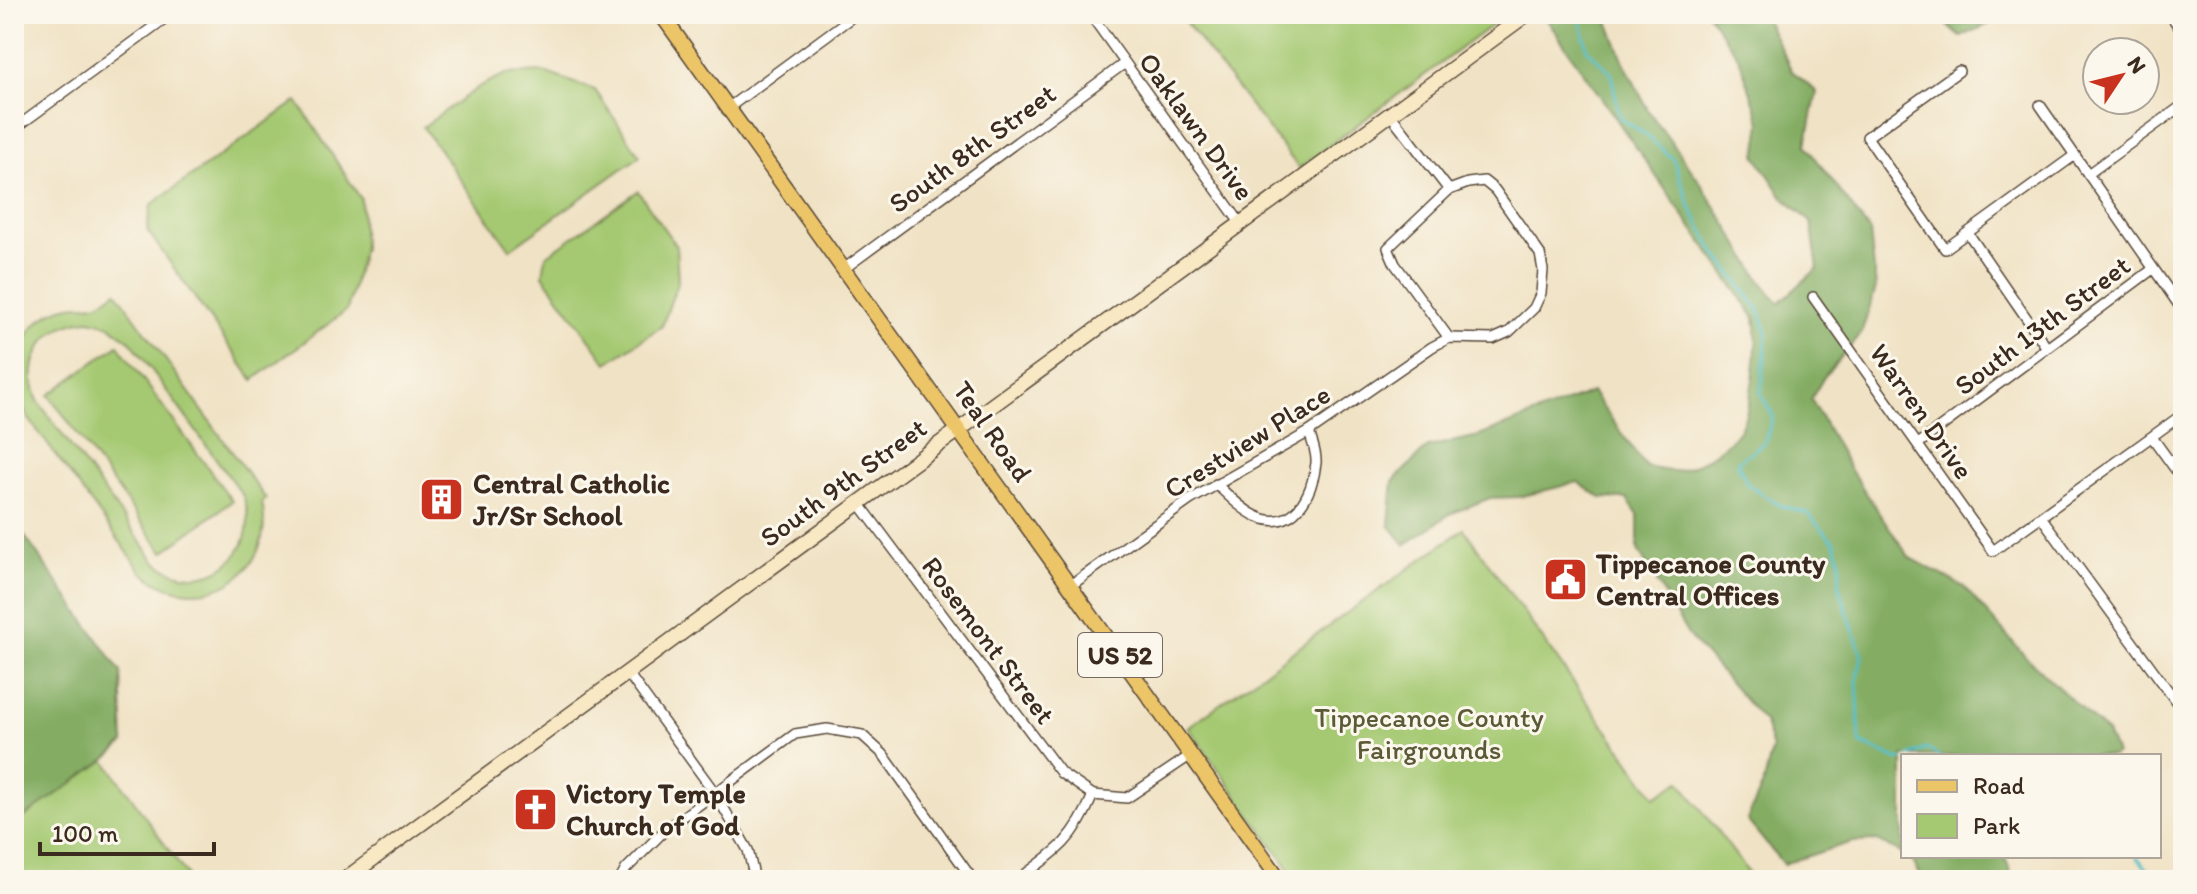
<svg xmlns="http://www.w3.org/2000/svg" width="2197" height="894" viewBox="0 0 2197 894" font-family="Itim,sans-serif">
<rect width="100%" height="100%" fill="#fbf7ec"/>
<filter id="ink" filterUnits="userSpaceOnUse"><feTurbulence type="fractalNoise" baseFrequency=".0125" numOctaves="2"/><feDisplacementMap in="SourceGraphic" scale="16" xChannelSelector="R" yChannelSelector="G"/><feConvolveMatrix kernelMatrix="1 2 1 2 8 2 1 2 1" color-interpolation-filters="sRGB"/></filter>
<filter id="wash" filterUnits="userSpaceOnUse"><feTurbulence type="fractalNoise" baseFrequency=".006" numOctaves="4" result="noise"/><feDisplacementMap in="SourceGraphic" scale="32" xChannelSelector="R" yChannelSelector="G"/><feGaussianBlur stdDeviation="1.8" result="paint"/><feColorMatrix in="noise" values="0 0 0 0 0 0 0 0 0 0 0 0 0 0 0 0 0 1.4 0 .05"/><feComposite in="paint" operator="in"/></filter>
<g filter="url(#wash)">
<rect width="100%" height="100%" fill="#f0e2c4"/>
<g fill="#a5c972" stroke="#707a48" stroke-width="2" fill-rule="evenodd">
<path d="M1179,14H1507L1299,168Z"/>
<path d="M544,72L595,90L640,156L510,249L423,127L480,86L506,74Z"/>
<path d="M297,101L361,199L363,248L347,310L253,380L147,230L151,205Z"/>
<path d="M638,191L676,246L678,281L662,326L607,363L543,275L546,256Z"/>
<path d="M116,291L266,499L262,502C277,576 201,619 143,573L29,419C5,381 14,328 59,309C72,304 82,306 95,304C102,303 110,296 116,291ZM90,320L109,325L132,343L243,496C266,554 203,601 155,561L38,401C21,360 47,322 90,320Z"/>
<path d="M118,345L232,501L163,552L49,395Z"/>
<path d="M1464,529L1655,797L1680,781L1754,880H1297L1188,727Z"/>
<path d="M105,760L190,880H14V824Z"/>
</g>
<g fill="#84ad64" stroke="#606c41" stroke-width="2">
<path d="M1543,14H1605L1624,62L1648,110L1702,185L1762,282L1779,303L1818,268L1811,222L1783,197L1756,156L1761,123L1739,58L1708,14H1763L1792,71L1817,92L1806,145L1870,232L1876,288L1861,334L1824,377L1811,399L1848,466L1909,557L1964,587L2026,657L2107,733L2116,754L2113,756H1903V854L1877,841L1852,842L1783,864L1747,820L1764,782L1772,749L1765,723L1688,635L1638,550V515L1627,499L1601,498L1578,482L1519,497L1490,498L1450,514L1405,545L1389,525L1393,481L1428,447L1479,436L1592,392L1646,467C1655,468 1668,472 1677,471C1697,468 1728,446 1739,430C1752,410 1759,342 1755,318Z"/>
<path d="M1933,14H2010L1961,37Z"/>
<path d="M14,521L121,672L124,743L105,760L14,824Z"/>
<path d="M1907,856H2005L2013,880H1923L1911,858Z"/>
</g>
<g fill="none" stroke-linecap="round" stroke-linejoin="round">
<g stroke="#4ebcc3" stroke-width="3">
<path d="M1579,14L1587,49L1611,73L1620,118L1646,135L1673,159L1691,209L1714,251L1758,308L1767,332L1761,394L1773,416L1765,442L1737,462L1748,485L1781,506L1807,513L1835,543L1840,562L1839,587L1862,656L1857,681L1860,743L1899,760L1903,759"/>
<path d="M1909,756L1926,749L1939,756"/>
<path d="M2136,856L2153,875"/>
<path d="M2041,873L2049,880"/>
</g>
</g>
</g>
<g filter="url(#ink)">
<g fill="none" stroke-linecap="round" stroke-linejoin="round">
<defs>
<g id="street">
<path d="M1090,14L1241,224"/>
<path d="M2170,14L2183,33"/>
<path d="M1959,71L1867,137L1945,249L2075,155"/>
<path d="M2040,105L2183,311"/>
<path d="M728,108L856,14"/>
<path d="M14,129L171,14"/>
<path d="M2088,174L2183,105"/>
<path d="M1968,233L2047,348"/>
<path d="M845,268L1125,63"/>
<path d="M1813,297L1993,551L2183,414"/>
<path d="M1449,338L1395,264L1388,248L1449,190"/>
<path d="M2152,437L2183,480"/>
<path d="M1918,444L2153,269"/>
<path d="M1216,484C1228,495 1241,509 1256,516C1293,534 1313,494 1316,463C1317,453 1312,442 1309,432"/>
<path d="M859,503L1061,773L1093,795"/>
<path d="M2042,518L2183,711"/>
<path d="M1070,586L1190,500L1309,432L1432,347L1449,338L1493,339L1509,332L1534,308L1541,293L1543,270L1540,254L1495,190L1484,181L1468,183L1449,190L1390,114"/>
<path d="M627,672L715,793L748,850L755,880"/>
<path d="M620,880L626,869L665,830L795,734L827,729L862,735L883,754L973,880"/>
<path d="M1017,880C1056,852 1074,841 1093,795L1127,798L1191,755"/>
</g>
<path id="secondary" d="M344,880L1527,14"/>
<path id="primary" d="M661,14L1280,880"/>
</defs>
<use href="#street" stroke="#564637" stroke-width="12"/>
<use href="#secondary" stroke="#564637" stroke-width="17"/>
<use href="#primary" stroke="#564637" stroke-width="17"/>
<use href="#street" stroke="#fff" stroke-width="9"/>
<use href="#secondary" stroke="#f8e8c3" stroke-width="14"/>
<use href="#primary" stroke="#edc569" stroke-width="14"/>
</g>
</g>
<defs>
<symbol id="building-square" viewBox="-11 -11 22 22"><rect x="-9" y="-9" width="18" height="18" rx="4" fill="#c8321e" stroke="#fbf7ec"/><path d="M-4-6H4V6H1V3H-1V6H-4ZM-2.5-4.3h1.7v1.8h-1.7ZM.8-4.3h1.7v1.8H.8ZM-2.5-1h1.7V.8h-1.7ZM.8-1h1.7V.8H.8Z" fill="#fff"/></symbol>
<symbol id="civic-square" viewBox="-11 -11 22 22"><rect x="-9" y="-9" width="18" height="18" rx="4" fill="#c8321e" stroke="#fbf7ec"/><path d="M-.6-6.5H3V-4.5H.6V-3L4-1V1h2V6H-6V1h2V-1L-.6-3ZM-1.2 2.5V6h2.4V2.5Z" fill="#fff"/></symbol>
<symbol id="church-square" viewBox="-11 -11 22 22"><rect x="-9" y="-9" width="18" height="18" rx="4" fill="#c8321e" stroke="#fbf7ec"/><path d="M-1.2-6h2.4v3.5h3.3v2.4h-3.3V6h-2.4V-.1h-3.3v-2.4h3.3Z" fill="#fff"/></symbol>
</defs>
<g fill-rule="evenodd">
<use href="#building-square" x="416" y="474" width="51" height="51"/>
<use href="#civic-square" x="1540" y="554" width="51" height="51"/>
<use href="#church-square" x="510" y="784" width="51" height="51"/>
</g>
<g text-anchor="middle" stroke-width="6" stroke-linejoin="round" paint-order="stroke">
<rect fill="#fbf7ec" stroke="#75685c" stroke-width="2" x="1078" y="633" width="84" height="44" rx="6"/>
<g font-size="26" font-weight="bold" fill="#3b2a1e">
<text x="1120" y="664">US 52</text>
</g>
<g font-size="28" fill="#3b2a1e" stroke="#fbf7ec">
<text transform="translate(1197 126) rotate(54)" y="10">Oaklawn Drive</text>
<text transform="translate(972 148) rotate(-36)" y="10">South 8th Street</text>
<text transform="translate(2042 325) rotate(-37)" y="10">South 13th Street</text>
<text transform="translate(1922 411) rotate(55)" y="10">Warren Drive</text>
<text transform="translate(993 431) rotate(55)" y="10">Teal Road</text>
<text transform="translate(1247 441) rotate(-32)" y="10">Crestview Place</text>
<text transform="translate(843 482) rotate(-36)" y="10">South 9th Street</text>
<text transform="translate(989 640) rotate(53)" y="10">Rosemont Street</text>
</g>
<g font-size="28" font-weight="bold" fill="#3b2a1e" stroke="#fbf7ec" text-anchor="start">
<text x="473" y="493">Central Catholic<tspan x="473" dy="32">Jr/Sr School</tspan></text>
<text x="1596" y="573">Tippecanoe County<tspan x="1596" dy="32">Central Offices</tspan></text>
<text x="566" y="803">Victory Temple<tspan x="566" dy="32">Church of God</tspan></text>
</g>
<g font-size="28" fill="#5b5a37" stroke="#fbf7ec">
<text x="1429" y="727">Tippecanoe County<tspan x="1429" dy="32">Fairgrounds</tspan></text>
</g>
</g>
<rect width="2197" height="894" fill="none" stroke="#fbf7ec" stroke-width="48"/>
<rect x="1901" y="754" width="260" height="104" fill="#fbf7ec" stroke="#aea59a" stroke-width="2"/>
<rect x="1917" y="780" width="40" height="12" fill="#edc569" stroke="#aea59a" stroke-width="2"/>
<text x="1973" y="794" font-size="24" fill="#3b2a1e">Road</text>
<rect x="1917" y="814" width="40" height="24" fill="#a5c972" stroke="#aea59a" stroke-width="2"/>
<text x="1973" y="834" font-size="24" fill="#3b2a1e">Park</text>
<g transform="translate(2121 76) rotate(55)"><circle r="38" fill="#fbf7ec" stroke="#aea59a" stroke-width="2"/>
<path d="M0-6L14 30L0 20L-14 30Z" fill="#c8321e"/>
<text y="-12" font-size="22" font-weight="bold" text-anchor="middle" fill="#3b2a1e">N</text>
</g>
<path d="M40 842v12h174v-12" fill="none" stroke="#3b2a1e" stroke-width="4"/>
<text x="52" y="842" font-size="24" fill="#3b2a1e" stroke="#fbf7ec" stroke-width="6" paint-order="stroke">100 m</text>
</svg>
